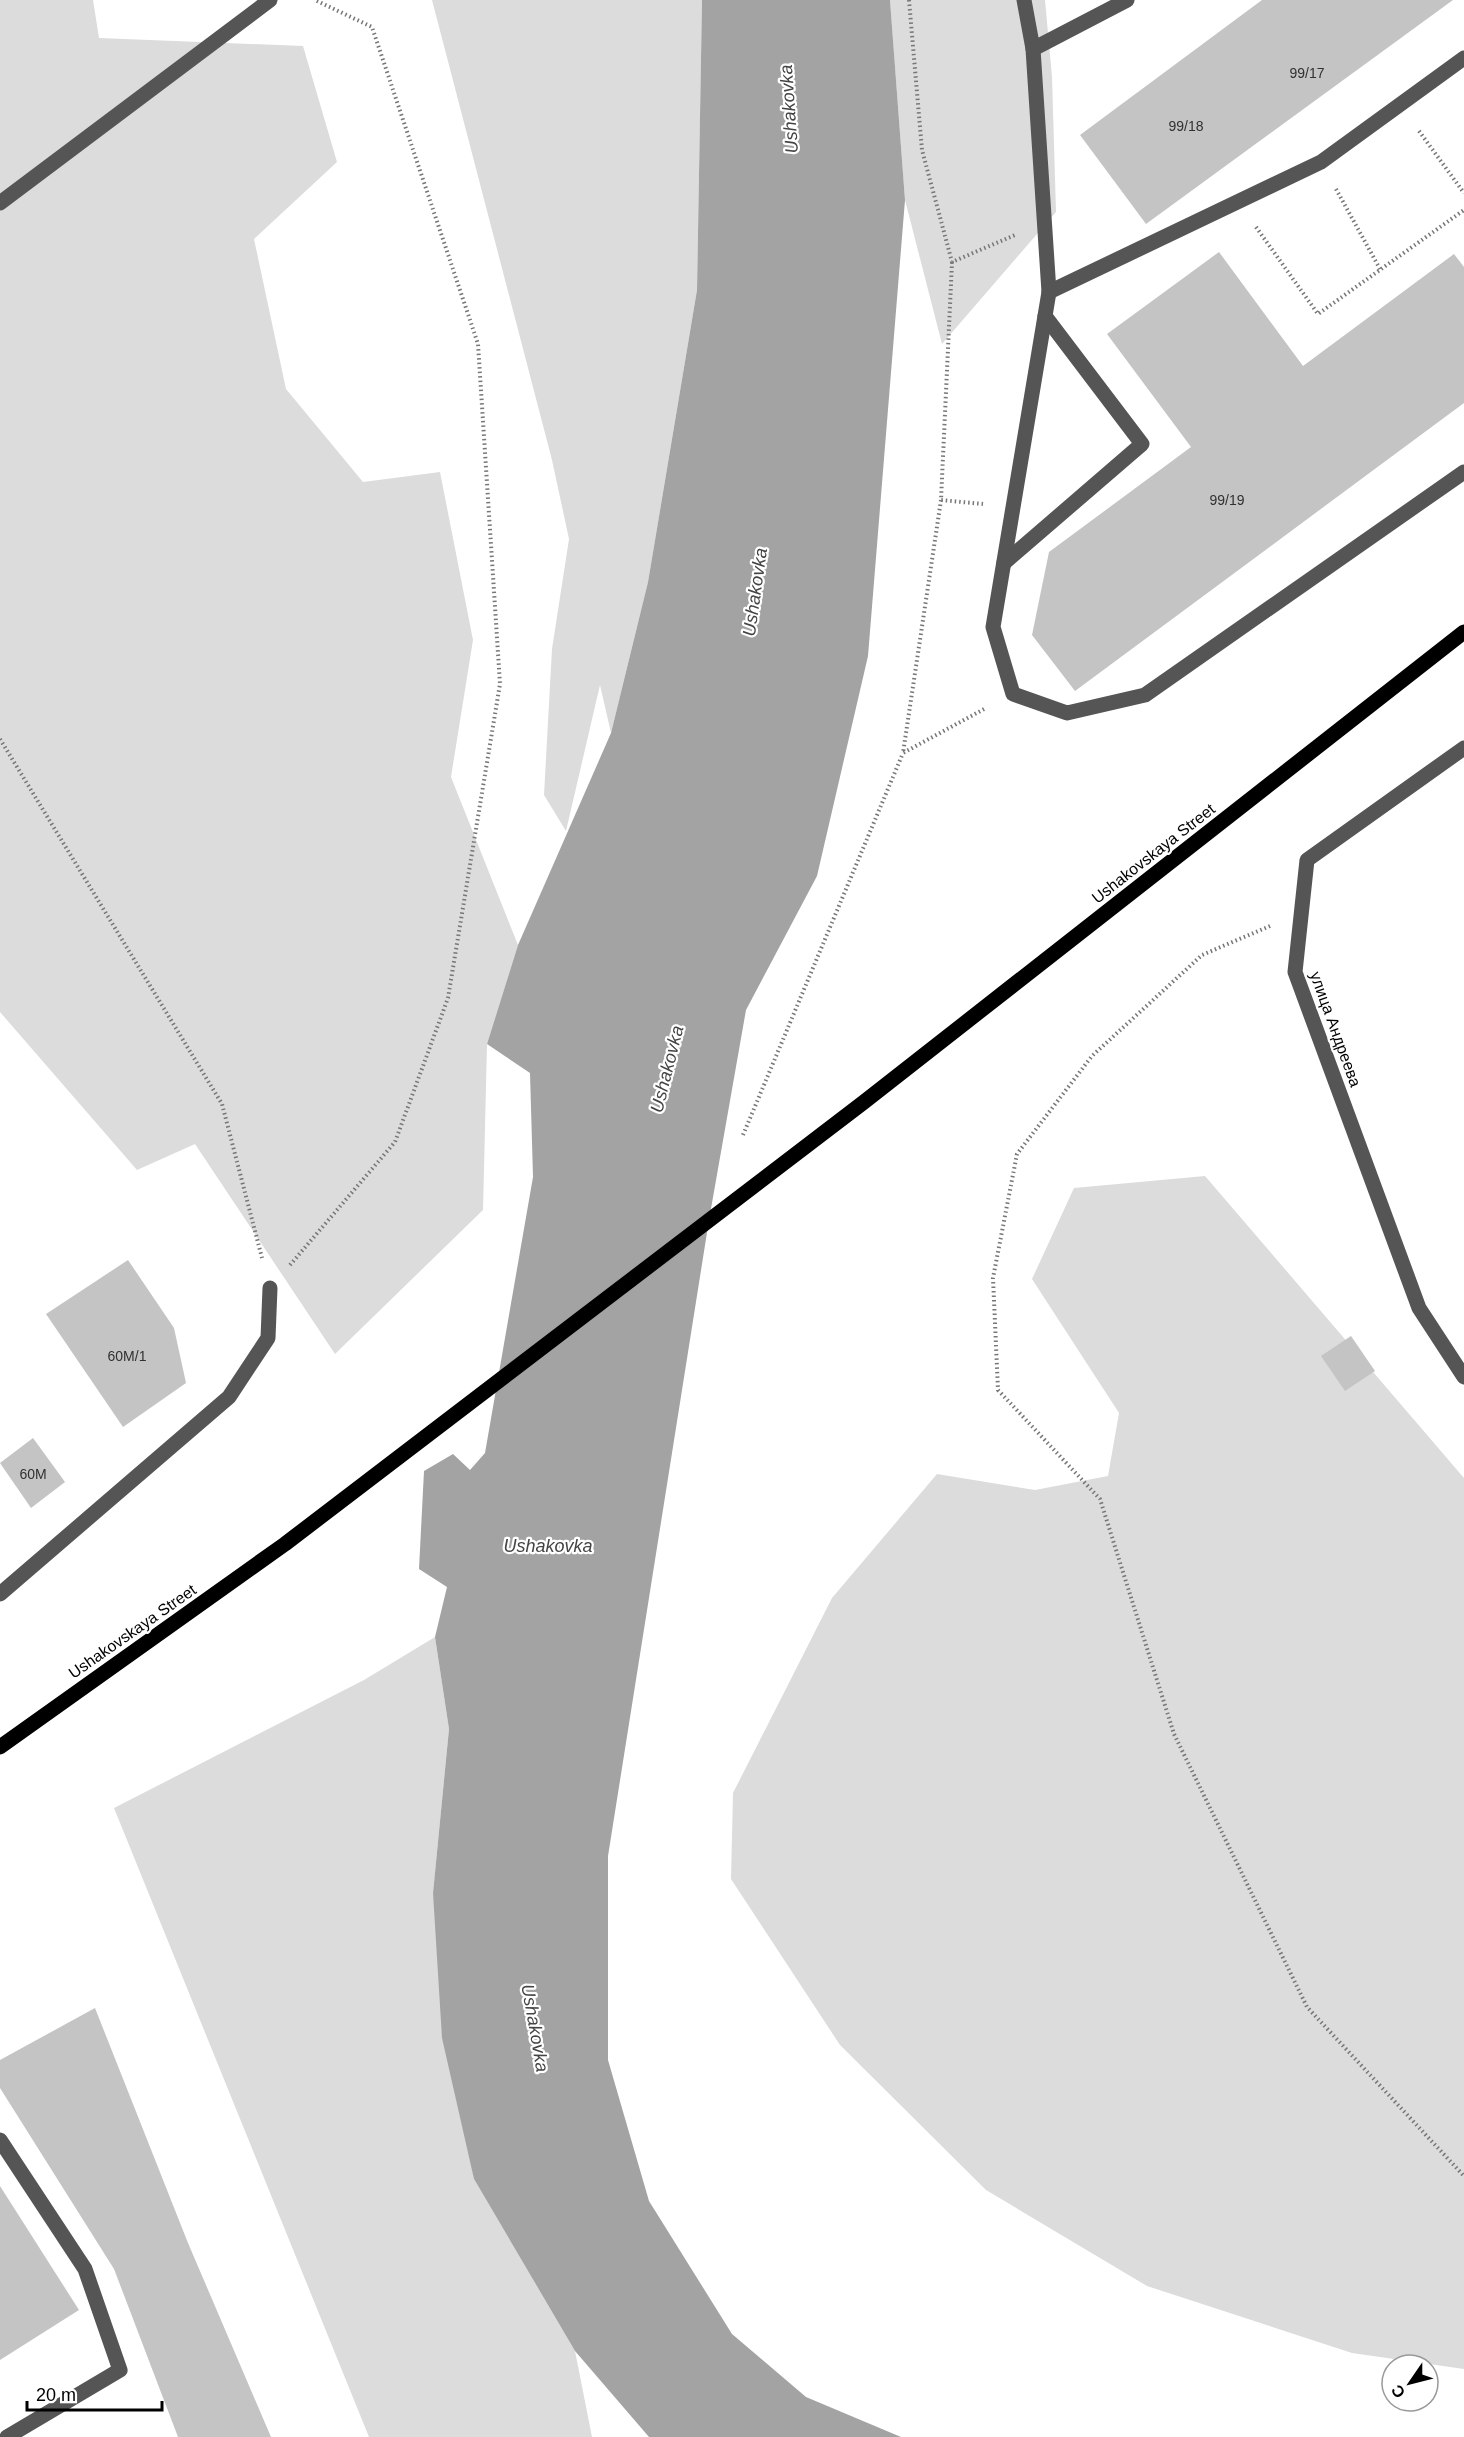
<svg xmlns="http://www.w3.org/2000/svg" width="1464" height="2437" viewBox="0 0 1464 2437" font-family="Helvetica,sans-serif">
<rect width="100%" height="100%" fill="#fff"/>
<g fill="#dcdcdc">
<path d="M0,0H93L99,38L303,46L337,162L254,239L286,389L363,482L440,472L473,640L451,777L518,945L487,1044L483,1210L335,1354L195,1144L137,1170L0,1012Z"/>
<path d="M432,0H702L697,290L648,582L611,733L600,685L566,831L544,795L552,649L569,539L552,460Z"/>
<path d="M890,0H1045L1052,77L1056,212L942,344L905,200Z"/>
<path d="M1205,1176L1464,1478V2369L1352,2353L1147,2286L986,2190L840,2045L731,1879L733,1793L832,1598L937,1474L1035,1490L1108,1476L1119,1413L1032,1279L1074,1188Z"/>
<path d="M435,1637L449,1729L433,1893L474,2179L575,2351L592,2437H369L114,1808L364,1680Z"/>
</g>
<path fill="#a3a3a3" d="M702,0H890L905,200L868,656L817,876L746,1010L709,1220L608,1856V2060L649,2201L732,2334L806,2397L901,2437H649L575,2351L474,2179L442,2038L433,1893L449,1729L435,1637L447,1587L419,1569L424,1471L453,1454L470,1470L485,1453L533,1177L530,1073L487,1044L518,945L611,733L648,582L697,290Z"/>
<g fill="#c4c4c4">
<path d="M1262,0H1453L1146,224L1080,135Z"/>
<path d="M1219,252L1303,366L1454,254L1464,267V403L1075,691L1032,635L1049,552L1191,447L1107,334Z"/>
<path d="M128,1260L174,1328L186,1383L123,1427L46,1314Z"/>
<path d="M1351,1336L1375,1371L1345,1391L1321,1356Z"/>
<path d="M33,1438L65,1482L31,1508L0,1463Z"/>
<path d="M95,2008L188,2243L271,2437H178L114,2269L0,2088V2060Z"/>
<path d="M0,2186L79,2310L0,2360Z"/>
</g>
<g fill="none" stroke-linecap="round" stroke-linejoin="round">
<g stroke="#777" stroke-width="4" stroke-dasharray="1.5 3" stroke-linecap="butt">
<path d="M909,0L922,150L952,262L1015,235"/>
<path d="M1419,131L1464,193"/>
<path d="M1336,189L1380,269"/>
<path d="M1256,227L1318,314L1464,210"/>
<path d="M952,262L941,500L983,504"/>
<path d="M941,500L903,753L986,708"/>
<path d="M0,739L222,1104L262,1258"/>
<path d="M1270,926L1202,955L1092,1056L1017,1154L993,1278L998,1390L1100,1499L1174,1734L1307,2007L1464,2176"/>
<path d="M743,1135L903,753"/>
<path d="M290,1265L395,1142L448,998L500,684L478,344L372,27L315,0"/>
</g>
<g stroke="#555" stroke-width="15">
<path d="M1024,0L1033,49L1127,0"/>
<path d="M1033,49L1049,292L993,627L1013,694L1067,713L1145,695L1464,472"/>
<path d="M0,203L270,0"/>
<path d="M1049,292L1321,162L1464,58"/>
<path d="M1004,563L1142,444L1045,316"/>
<path d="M1464,748L1307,860L1295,972L1419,1308L1464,1377"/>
<path d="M0,1594L229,1397L268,1338L270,1288"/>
<path d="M0,2140L85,2269L120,2370L7,2437"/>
</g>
<path stroke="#000" stroke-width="15" d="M0,1747L285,1544L864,1102L1464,632"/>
</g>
<g text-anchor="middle" stroke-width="4.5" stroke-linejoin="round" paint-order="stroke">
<g font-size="14" fill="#313131">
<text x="1307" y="78">99/17</text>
<text x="1186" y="131">99/18</text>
<text x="1227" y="505">99/19</text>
<text x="127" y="1361">60М/1</text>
<text x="33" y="1479">60М</text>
</g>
<g font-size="16" fill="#000" stroke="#fff">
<text transform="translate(1153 853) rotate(-38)" y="6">Ushakovskaya Street</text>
<text transform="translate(1336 1029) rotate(70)" y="6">улица Андреева</text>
<text transform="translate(132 1631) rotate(-35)" y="6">Ushakovskaya Street</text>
</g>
<g font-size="18" font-style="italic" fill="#444" stroke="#fff">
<text transform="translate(789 109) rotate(-94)" y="6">Ushakovka</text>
<text transform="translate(755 592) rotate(-82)" y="6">Ushakovka</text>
<text transform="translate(667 1069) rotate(-76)" y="6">Ushakovka</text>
<text x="548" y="1552">Ushakovka</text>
<text transform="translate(535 2028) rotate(80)" y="6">Ushakovka</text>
</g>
</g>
<g transform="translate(1410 2383) rotate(235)"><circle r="28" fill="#ffffff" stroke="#999999" stroke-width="1.5"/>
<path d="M0-4.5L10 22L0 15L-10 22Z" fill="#000000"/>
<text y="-9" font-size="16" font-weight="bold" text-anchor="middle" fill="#000000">С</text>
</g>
<path d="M27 2401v9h135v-9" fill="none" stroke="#000000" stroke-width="3"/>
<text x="36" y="2401" font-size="18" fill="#000000" stroke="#ffffff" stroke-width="4.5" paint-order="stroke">20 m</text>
</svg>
